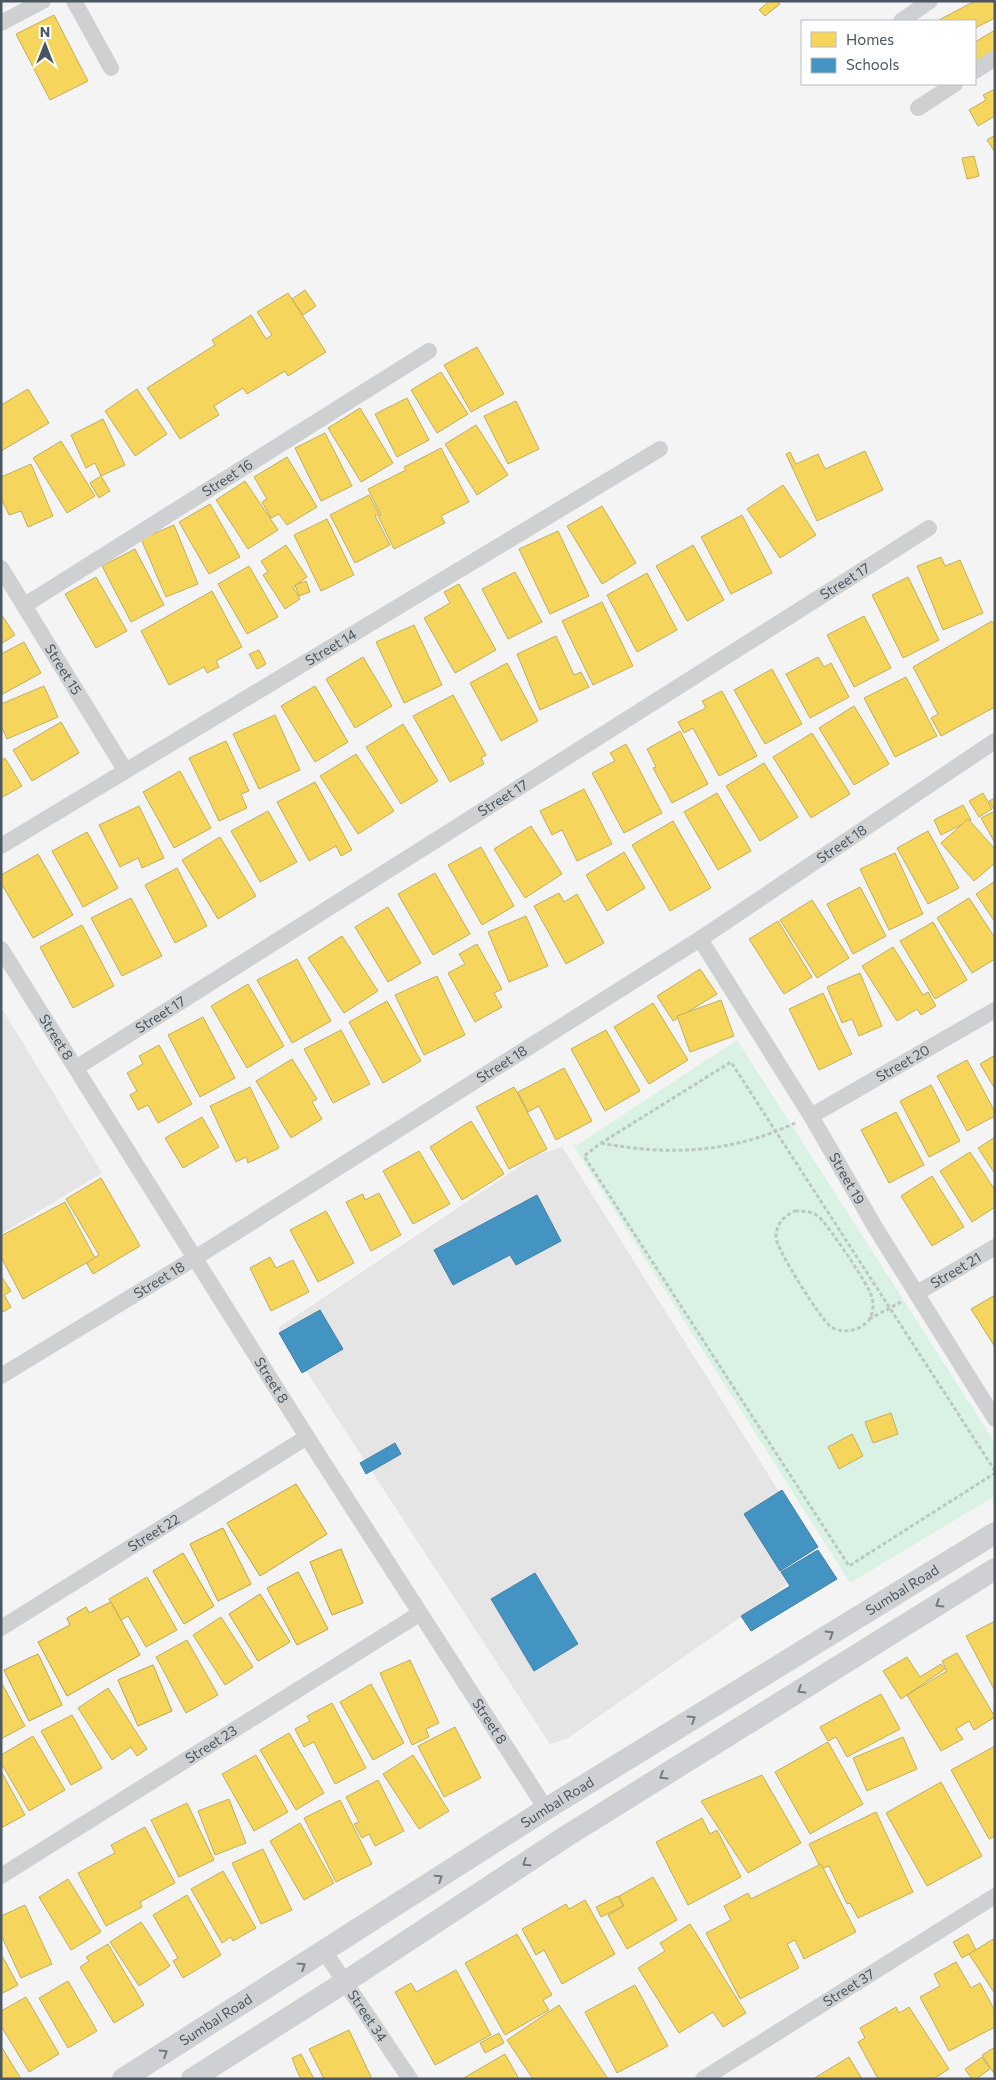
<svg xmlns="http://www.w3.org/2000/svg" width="996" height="2080" viewBox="0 0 996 2080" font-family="Commissioner,sans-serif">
<rect width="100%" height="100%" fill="#f4f4f4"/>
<g fill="#e6e5e6">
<path d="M1,1007L102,1173L1,1234Z"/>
<path d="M562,1147L822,1560L568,1738L550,1744L278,1328L537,1155Z"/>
</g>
<path fill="#d9f2e3" d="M737,1040L995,1443V1496L850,1583L573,1145H577Z"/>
<g fill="#f6d55c" stroke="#c2af5e">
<path d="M769,1H777L780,4L765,16L759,10Z"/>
<path d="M975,1H995V18L975,28V21H937Z"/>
<path d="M54,15L88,81L50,100L16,34Z"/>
<path d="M995,30V62L975,73V42Z"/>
<path d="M995,89V116L978,126L969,110L986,100L983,95Z"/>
<path d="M995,135V152L987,140Z"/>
<path d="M974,156L979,176L967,179L962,158Z"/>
<path d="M305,290L316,306L303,315L292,299Z"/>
<path d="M288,293L326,352L288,376L285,371L247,394L243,388L214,406L219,415L180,439L147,388L215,345L212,340L251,315L266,339L272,335L257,312Z"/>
<path d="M477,347L504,394L471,412L444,365Z"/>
<path d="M441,372L468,414L437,433L411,390Z"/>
<path d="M28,389L49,423L1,451V405Z"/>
<path d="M137,389L167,434L135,456L105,411Z"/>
<path d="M407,398L429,440L397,457L375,414Z"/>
<path d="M516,401L539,449L508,464L484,416Z"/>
<path d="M360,408L393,463L361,482L328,428Z"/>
<path d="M103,419L125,465L101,476L95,463L86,468L71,435Z"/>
<path d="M476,425L508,475L477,495L445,444Z"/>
<path d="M325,433L352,486L321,501L295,448Z"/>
<path d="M61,441L95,496L67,513L33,458Z"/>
<path d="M441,448L469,502L441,516L445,523L394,549L378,516L381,515L368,489L406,470L404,467Z"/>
<path d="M865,451L883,490L817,521L786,454L790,452L796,464L818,454L825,469Z"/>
<path d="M287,457L317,507L287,525L279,514L271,518L262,502L267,499L254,477Z"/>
<path d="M31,464L53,516L28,527L21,511L9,515L1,498V477Z"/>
<path d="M101,476L110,491L99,498L90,483Z"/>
<path d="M245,481L278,530L248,549L216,500Z"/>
<path d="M783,485L816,535L780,558L747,509Z"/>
<path d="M369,495L379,514L375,516L390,545L355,563L330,515Z"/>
<path d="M210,504L240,557L209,574L179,522Z"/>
<path d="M602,506L636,563L602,584L567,526Z"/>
<path d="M742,515L772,573L731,594L701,537Z"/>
<path d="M327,519L354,575L321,591L294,535Z"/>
<path d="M174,525L198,584L166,597L141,539Z"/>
<path d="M558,531L589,596L550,614L519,549Z"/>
<path d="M286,545L307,577L293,587L300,599L285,609L263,575L268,572L261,561Z"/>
<path d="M693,545L724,600L687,621L656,566Z"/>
<path d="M135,549L164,605L131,622L102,566Z"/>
<path d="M941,557L945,566L960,560L983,613L943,630L917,566Z"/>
<path d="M249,566L278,617L247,634L218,584Z"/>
<path d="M515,572L542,622L508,639L482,589Z"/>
<path d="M647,573L677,630L637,652L607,595Z"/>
<path d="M96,577L127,631L96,648L65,594Z"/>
<path d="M908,577L939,640L903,658L872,595Z"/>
<path d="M306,581L310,592L299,596L295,585Z"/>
<path d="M459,584L496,650L455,673L424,618L450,603L444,592Z"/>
<path d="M212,591L242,647L216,661L219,667L207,673L204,667L169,685L141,631Z"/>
<path d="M602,602L633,666L593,685L562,621Z"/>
<path d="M1,614L15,635L1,644Z"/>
<path d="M864,616L891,668L854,687L827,635Z"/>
<path d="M992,621L995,626V707L941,736L931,718L938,714L913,667Z"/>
<path d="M414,625L442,685L404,703L376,642Z"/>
<path d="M556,636L574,675L581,672L589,687L540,710L517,654Z"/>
<path d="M24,642L41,673L1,695V654Z"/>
<path d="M259,650L266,664L257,669L249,654Z"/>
<path d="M363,657L392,706L355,728L326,679Z"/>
<path d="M818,657L824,667L831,663L849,697L810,718L786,674Z"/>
<path d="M507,663L538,721L501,741L470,683Z"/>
<path d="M772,669L802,724L765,744L734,690Z"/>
<path d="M906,677L937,736L895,757L864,698Z"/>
<path d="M44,686L58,717L7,739L1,726V704Z"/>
<path d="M315,686L348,742L315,762L281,706Z"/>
<path d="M722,691L757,756L719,776L693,728L684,733L678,722L706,708L702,701Z"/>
<path d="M453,695L486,755L481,758L484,764L450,782L413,716Z"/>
<path d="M854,706L889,764L854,785L819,728Z"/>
<path d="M275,715L300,770L259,789L233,734Z"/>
<path d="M61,722L79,753L32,781L13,750Z"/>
<path d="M403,724L438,781L401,804L366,747Z"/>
<path d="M680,731L708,784L672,803L653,768L656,767L647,749Z"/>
<path d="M812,733L850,794L811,818L773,757Z"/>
<path d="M226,741L249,791L241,794L247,808L219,821L189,758Z"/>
<path d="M626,744L662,813L624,833L592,773L615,761L610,753Z"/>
<path d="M356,754L394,811L358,834L320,776Z"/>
<path d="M5,758L22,786L1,798V760Z"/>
<path d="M764,763L798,817L760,841L726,786Z"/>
<path d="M180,771L211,828L174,848L143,792Z"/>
<path d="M315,782L352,850L341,856L336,846L309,861L277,802Z"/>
<path d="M584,789L612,844L577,861L562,830L552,835L540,811Z"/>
<path d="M717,793L751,851L718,870L684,812Z"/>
<path d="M983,793L992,809L979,817L969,801Z"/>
<path d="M995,798V843L981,818L995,811L989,801Z"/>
<path d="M963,805L971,820L941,835L934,820Z"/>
<path d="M139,806L164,858L142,868L138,858L120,867L99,825Z"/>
<path d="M268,811L297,862L260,882L231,831Z"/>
<path d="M968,819L995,849V863L974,881L941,843Z"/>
<path d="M673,821L711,888L670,911L632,845Z"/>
<path d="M531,826L562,874L525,898L494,849Z"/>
<path d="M928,831L959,888L928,904L897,848Z"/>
<path d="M87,832L118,888L83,907L52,851Z"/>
<path d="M220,837L256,896L218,919L182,860Z"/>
<path d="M481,847L514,906L482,925L448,865Z"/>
<path d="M624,852L645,888L607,911L586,875Z"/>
<path d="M895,853L923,914L889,930L860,869Z"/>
<path d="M38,854L73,915L33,938L1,883V875Z"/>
<path d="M177,868L207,926L175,943L145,885Z"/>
<path d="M435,873L470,934L433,955L398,894Z"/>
<path d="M995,881V922L976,894Z"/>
<path d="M860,887L886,936L853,954L827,904Z"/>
<path d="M559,893L564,902L577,894L604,943L566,964L534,906Z"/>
<path d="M131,898L162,956L122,976L91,918Z"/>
<path d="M969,898L995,938V959L972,973L937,918Z"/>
<path d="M812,900L849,958L817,978L780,920Z"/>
<path d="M388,907L421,963L388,982L355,927Z"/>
<path d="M526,916L548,966L509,982L488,932Z"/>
<path d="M778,921L812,977L784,994L749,939Z"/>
<path d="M933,922L967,980L935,999L900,941Z"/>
<path d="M82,925L114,986L73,1008L40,947Z"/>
<path d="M342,936L378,991L344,1013L308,958Z"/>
<path d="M477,944L502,989L494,993L502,1007L475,1022L448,973L465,964L459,954Z"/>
<path d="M893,947L923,995L928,992L936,1006L921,1015L917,1009L897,1021L862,966Z"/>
<path d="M297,959L331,1021L292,1043L257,980Z"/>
<path d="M700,969L717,994L673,1021L657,996Z"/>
<path d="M860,973L882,1026L859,1036L852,1019L842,1023L827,987Z"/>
<path d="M437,976L465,1035L424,1055L395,995Z"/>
<path d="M248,984L284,1046L247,1068L211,1006Z"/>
<path d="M823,993L852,1054L819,1070L789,1009Z"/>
<path d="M721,1000L734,1036L690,1052L677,1016Z"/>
<path d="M387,1001L421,1061L383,1083L349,1022Z"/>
<path d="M653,1003L688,1060L649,1084L614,1027Z"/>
<path d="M203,1017L235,1078L200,1097L168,1035Z"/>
<path d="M341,1030L370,1084L333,1103L304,1049Z"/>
<path d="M606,1030L640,1091L605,1111L571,1049Z"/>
<path d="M159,1045L192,1104L158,1123L148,1105L138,1110L130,1095L137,1091L127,1073L143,1064L139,1056Z"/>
<path d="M995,1055V1089L980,1064Z"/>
<path d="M292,1059L317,1099L312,1102L322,1119L291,1138L256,1081Z"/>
<path d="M967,1060L995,1112V1116L967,1131L937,1076Z"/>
<path d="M564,1068L592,1121L556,1140L539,1106L528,1112L518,1092Z"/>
<path d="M931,1085L960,1141L929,1157L900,1101Z"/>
<path d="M250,1087L279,1148L248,1163L246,1157L236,1162L210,1106Z"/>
<path d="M514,1087L547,1149L509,1169L476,1107Z"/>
<path d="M896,1112L924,1165L889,1183L861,1130Z"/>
<path d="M202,1117L219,1147L183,1168L165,1138Z"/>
<path d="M471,1121L504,1174L462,1200L430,1147Z"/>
<path d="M995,1137V1174L978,1148Z"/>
<path d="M419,1151L450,1204L413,1224L383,1171Z"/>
<path d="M970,1152L995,1190V1207L972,1222L940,1171Z"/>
<path d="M932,1176L964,1227L932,1246L901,1196Z"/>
<path d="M101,1178L140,1246L93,1274L86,1262L99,1255L66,1199Z"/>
<path d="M379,1193L401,1235L371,1251L346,1202L363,1194L365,1200Z"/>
<path d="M65,1202L95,1258L23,1299L1,1257V1236Z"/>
<path d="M326,1211L354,1263L318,1282L290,1230Z"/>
<path d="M270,1257L276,1268L293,1260L309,1292L271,1311L250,1268Z"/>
<path d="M1,1276L11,1291L4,1295L11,1307L1,1313Z"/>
<path d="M995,1295V1347L971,1309Z"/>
<path d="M891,1413L898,1434L873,1443L865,1422Z"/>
<path d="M852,1434L863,1456L839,1469L828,1447Z"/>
<path d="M296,1484L327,1534L260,1576L227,1523Z"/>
<path d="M296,1484L327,1534L260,1576L227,1523Z"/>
<path d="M223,1528L251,1584L218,1601L190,1544Z"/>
<path d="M223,1528L251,1584L218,1601L190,1544Z"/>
<path d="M341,1549L363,1603L332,1615L310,1562Z"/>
<path d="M341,1549L363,1603L332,1615L310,1562Z"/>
<path d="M183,1553L214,1606L184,1624L153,1571Z"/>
<path d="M183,1553L214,1606L184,1624L153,1571Z"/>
<path d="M298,1572L328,1629L297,1645L267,1588Z"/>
<path d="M298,1572L328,1629L297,1645L267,1588Z"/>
<path d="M147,1577L177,1630L146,1647L128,1616L121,1620L109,1599Z"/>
<path d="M260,1594L290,1642L258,1661L229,1614Z"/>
<path d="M260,1594L290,1642L258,1661L229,1614Z"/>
<path d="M111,1602L140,1655L67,1696L38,1642L70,1625L67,1618L86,1607L89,1613Z"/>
<path d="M111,1602L140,1655L67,1696L38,1642L70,1625L67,1618L86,1607L89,1613Z"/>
<path d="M221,1617L253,1667L225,1685L193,1635Z"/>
<path d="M995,1621V1691L966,1636Z"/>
<path d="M187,1640L218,1695L186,1713L156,1657Z"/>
<path d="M957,1653L995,1717L974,1730L969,1721L956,1729L963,1739L941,1751L907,1695L947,1671L942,1661Z"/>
<path d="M38,1654L62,1705L29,1721L4,1670Z"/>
<path d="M38,1654L62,1705L29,1721L4,1670Z"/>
<path d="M907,1657L920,1677L941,1664L945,1669L901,1699L883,1671Z"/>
<path d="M410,1660L439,1723L426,1729L429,1737L412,1745L380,1673Z"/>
<path d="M153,1665L172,1711L138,1726L118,1680Z"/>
<path d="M153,1665L172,1711L138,1726L118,1680Z"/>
<path d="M1,1682L25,1726L1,1739Z"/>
<path d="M371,1684L404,1743L373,1760L340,1702Z"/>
<path d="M108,1688L147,1749L137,1756L131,1747L112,1760L78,1708Z"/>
<path d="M881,1694L900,1729L847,1757L836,1737L828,1741L820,1727Z"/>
<path d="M332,1703L366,1768L335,1784L314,1742L304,1747L295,1729L310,1721L307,1716Z"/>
<path d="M72,1715L102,1768L71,1785L41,1731Z"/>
<path d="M455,1727L481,1778L444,1797L418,1746Z"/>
<path d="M289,1733L324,1793L296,1810L260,1750Z"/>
<path d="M33,1736L65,1790L29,1811L1,1763V1755Z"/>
<path d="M903,1737L917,1769L867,1791L853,1758Z"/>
<path d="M828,1742L863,1804L810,1834L775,1772Z"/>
<path d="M995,1746V1836L989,1839L951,1770Z"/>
<path d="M256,1755L288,1812L254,1831L222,1774Z"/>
<path d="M413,1755L449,1811L419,1829L383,1774Z"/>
<path d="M1,1771L25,1815L1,1828Z"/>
<path d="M762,1775L801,1843L748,1873L701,1801Z"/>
<path d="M378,1780L404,1831L375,1846L369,1834L362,1838L354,1824L359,1822L346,1797Z"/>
<path d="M941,1782L982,1856L927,1886L886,1813Z"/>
<path d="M229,1799L246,1843L215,1855L198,1811Z"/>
<path d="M340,1800L372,1864L336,1882L304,1818Z"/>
<path d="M187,1803L214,1860L179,1877L151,1820Z"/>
<path d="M876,1812L913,1892L858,1918L850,1903L847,1904L829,1866L821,1869L809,1844Z"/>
<path d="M702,1818L710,1834L717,1830L741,1877L688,1905L656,1842Z"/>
<path d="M300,1823L334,1883L304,1900L270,1841Z"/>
<path d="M145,1827L175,1883L140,1902L142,1907L106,1926L78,1873L115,1853L111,1845Z"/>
<path d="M263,1849L292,1910L261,1924L232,1863Z"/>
<path d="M821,1864L856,1932L804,1959L795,1940L787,1944L799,1968L740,1999L706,1933L731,1920L724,1906L748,1893L751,1899Z"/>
<path d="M223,1871L256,1928L233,1941L231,1937L222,1943L191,1889Z"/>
<path d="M653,1877L677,1920L627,1949L608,1915L624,1906L619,1896Z"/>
<path d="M68,1879L101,1932L71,1950L39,1897Z"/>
<path d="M187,1895L221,1955L183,1978L173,1961L178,1958L153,1915Z"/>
<path d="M618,1896L623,1906L601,1917L596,1907Z"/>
<path d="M585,1900L615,1954L562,1984L544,1950L536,1955L522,1929L566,1904L569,1909Z"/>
<path d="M25,1905L52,1964L21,1978L1,1935V1916Z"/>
<path d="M141,1922L170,1966L139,1986L110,1942Z"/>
<path d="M690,1924L746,2013L723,2027L713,2012L679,2033L638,1968L665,1951L660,1943Z"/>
<path d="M517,1934L552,1995L543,2000L549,2010L505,2035L465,1963Z"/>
<path d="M968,1934L976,1950L962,1958L953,1942Z"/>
<path d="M995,1938V1994L969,1954Z"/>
<path d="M108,1944L144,2005L114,2023L80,1967L89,1961L86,1957Z"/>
<path d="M1,1954L18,1985L1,1994Z"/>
<path d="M956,1962L971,1988L980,1983L995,2011V2027L949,2051L920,1997L940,1986L934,1974Z"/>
<path d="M456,1970L491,2035L435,2065L395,1992L411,1983L416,1992Z"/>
<path d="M68,1981L97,2031L68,2048L39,1998Z"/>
<path d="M635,1985L668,2046L617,2073L585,2012Z"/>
<path d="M26,1997L59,2054L29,2072L1,2026V2011Z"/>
<path d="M559,2005L608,2079H533L507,2040Z"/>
<path d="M896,2007L899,2013L909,2007L949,2069L933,2079H878L858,2042L865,2038L860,2028Z"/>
<path d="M349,2030L372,2079H324L309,2049Z"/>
<path d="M499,2033L504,2043L485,2053L480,2043Z"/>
<path d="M1,2046L21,2079H1Z"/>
<path d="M995,2047V2075L982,2055Z"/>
<path d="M301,2054L314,2079H301L297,2071L292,2058Z"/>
<path d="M505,2054L519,2079H462Z"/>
<path d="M849,2057L862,2079H813Z"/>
<path d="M982,2057L990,2069L976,2079H972L965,2069Z"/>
</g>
<g fill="#4393c3" stroke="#4581a6">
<path d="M537,1195L561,1241L516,1265L510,1255L453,1285L434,1250Z"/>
<path d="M320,1310L343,1349L302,1373L279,1333Z"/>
<path d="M395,1443L401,1454L366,1474L360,1463Z"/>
<path d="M782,1490L818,1547L780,1571L744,1514Z"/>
<path d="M818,1550L837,1579L751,1631L741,1616L790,1586L781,1572Z"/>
<path d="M535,1573L578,1644L534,1671L491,1599Z"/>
</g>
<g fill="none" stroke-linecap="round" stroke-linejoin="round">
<g stroke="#bcc7c4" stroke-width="3" stroke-dasharray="4 2.5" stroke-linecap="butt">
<path d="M601,1143C669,1156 732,1153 795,1123"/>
<path d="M795,1211C804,1211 813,1211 820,1218C829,1227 870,1286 872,1298C874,1305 873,1314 869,1320C860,1331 843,1334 831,1327C821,1320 775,1247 776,1237C776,1224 784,1216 795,1211Z"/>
<path d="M869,1319L901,1302"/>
<path d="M995,1471L731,1062L601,1143L584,1156L849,1566L995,1473"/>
</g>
<g stroke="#ced0d2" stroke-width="16">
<path d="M74,1L111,68"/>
<path d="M901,21L930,1"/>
<path d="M1,23L43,1"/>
<path d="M975,71L995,58"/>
<path d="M918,108L955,84"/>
<path id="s1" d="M1,568L125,770"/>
<path id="s2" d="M25,605L429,351"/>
<path id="s3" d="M1,846L660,449"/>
<path id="s4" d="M700,939L811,1116L875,1227L995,1419"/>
<path id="s5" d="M1,949L307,1437L546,1809"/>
<path id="s6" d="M76,1068L929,528"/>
<path id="s7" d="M811,1116L995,1010"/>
<path id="s8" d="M917,1293L995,1247"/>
<path id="s9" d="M1,1376L195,1258L700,939L995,741"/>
<path id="s10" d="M1,1628L307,1437"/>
<path id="s11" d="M1,1876L419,1614"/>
<path id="s12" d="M324,1951L410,2079"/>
<path id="s13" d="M703,2079L995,1896"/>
</g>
<g stroke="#ced0d4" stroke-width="22">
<path id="s14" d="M123,2079L546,1809L995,1533"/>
<path d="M192,2079L345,1982L565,1837L995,1569"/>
</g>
</g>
<defs><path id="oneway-chevron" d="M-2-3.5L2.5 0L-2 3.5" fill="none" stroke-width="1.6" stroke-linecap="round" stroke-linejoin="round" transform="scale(1.25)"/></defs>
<g stroke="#727b84">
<use href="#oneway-chevron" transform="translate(939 1604) rotate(148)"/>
<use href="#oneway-chevron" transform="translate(830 1634) rotate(-32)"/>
<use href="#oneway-chevron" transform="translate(801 1690) rotate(148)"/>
<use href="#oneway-chevron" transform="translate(692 1719) rotate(-32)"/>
<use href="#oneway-chevron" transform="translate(663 1776) rotate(148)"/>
<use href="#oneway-chevron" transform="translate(526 1863) rotate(147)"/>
<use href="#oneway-chevron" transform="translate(439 1878) rotate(-33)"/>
<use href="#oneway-chevron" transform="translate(302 1966) rotate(-32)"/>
<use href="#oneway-chevron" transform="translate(164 2053) rotate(-32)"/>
</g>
<g text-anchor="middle" stroke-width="5" stroke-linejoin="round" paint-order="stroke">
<g font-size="14" fill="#4a5661" stroke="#fff">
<text dy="5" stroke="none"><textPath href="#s2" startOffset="239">Street 16</textPath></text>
<text dy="5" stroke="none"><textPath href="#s6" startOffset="910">Street 17</textPath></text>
<text dy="5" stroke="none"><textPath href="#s3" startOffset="385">Street 14</textPath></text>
<text dy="5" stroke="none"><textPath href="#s1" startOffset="119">Street 15</textPath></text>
<text dy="5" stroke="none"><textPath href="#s6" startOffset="505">Street 17</textPath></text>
<text dy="5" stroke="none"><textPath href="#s9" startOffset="995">Street 18</textPath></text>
<text dy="5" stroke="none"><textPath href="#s6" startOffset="100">Street 17</textPath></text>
<text dy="5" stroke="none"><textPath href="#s5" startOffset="104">Street 8</textPath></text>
<text dy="5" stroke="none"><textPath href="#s7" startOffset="106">Street 20</textPath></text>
<text dy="5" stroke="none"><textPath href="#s9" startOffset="590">Street 18</textPath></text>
<text dy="5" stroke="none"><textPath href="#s4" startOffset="281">Street 19</textPath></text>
<text dy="5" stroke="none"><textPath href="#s8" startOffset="45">Street 21</textPath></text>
<text dy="5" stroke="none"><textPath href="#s9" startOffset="185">Street 18</textPath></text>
<text dy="5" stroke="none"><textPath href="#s5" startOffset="509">Street 8</textPath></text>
<text dy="5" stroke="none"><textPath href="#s10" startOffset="180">Street 22</textPath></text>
<text dy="5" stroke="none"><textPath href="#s14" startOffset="920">Sumbal Road</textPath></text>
<text dy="5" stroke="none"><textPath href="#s5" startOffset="914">Street 8</textPath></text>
<text dy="5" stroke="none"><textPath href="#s11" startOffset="248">Street 23</textPath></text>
<text dy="5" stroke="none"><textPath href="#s14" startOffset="515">Sumbal Road</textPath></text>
<text dy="5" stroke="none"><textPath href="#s13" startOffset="172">Street 37</textPath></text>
<text dy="5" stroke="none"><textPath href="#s12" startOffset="78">Street 34</textPath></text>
<text dy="5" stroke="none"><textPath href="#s14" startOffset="110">Sumbal Road</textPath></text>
</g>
</g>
<rect width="996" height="2080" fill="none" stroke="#4a5661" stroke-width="5"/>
<rect x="801" y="20" width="175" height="65" fill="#ffffff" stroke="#b7bbc0"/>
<rect x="811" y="32" width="25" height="15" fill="#f6d55c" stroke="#b7bbc0"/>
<text x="846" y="45" font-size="15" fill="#4a5661">Homes</text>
<rect x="811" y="58" width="25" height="15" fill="#4393c3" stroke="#b7bbc0"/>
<text x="846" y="70" font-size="15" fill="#4a5661">Schools</text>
<g transform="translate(45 45)" stroke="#ffffff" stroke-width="4" paint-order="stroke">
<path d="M0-4L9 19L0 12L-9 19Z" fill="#4a5661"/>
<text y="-8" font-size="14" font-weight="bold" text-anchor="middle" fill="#4a5661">N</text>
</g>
</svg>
